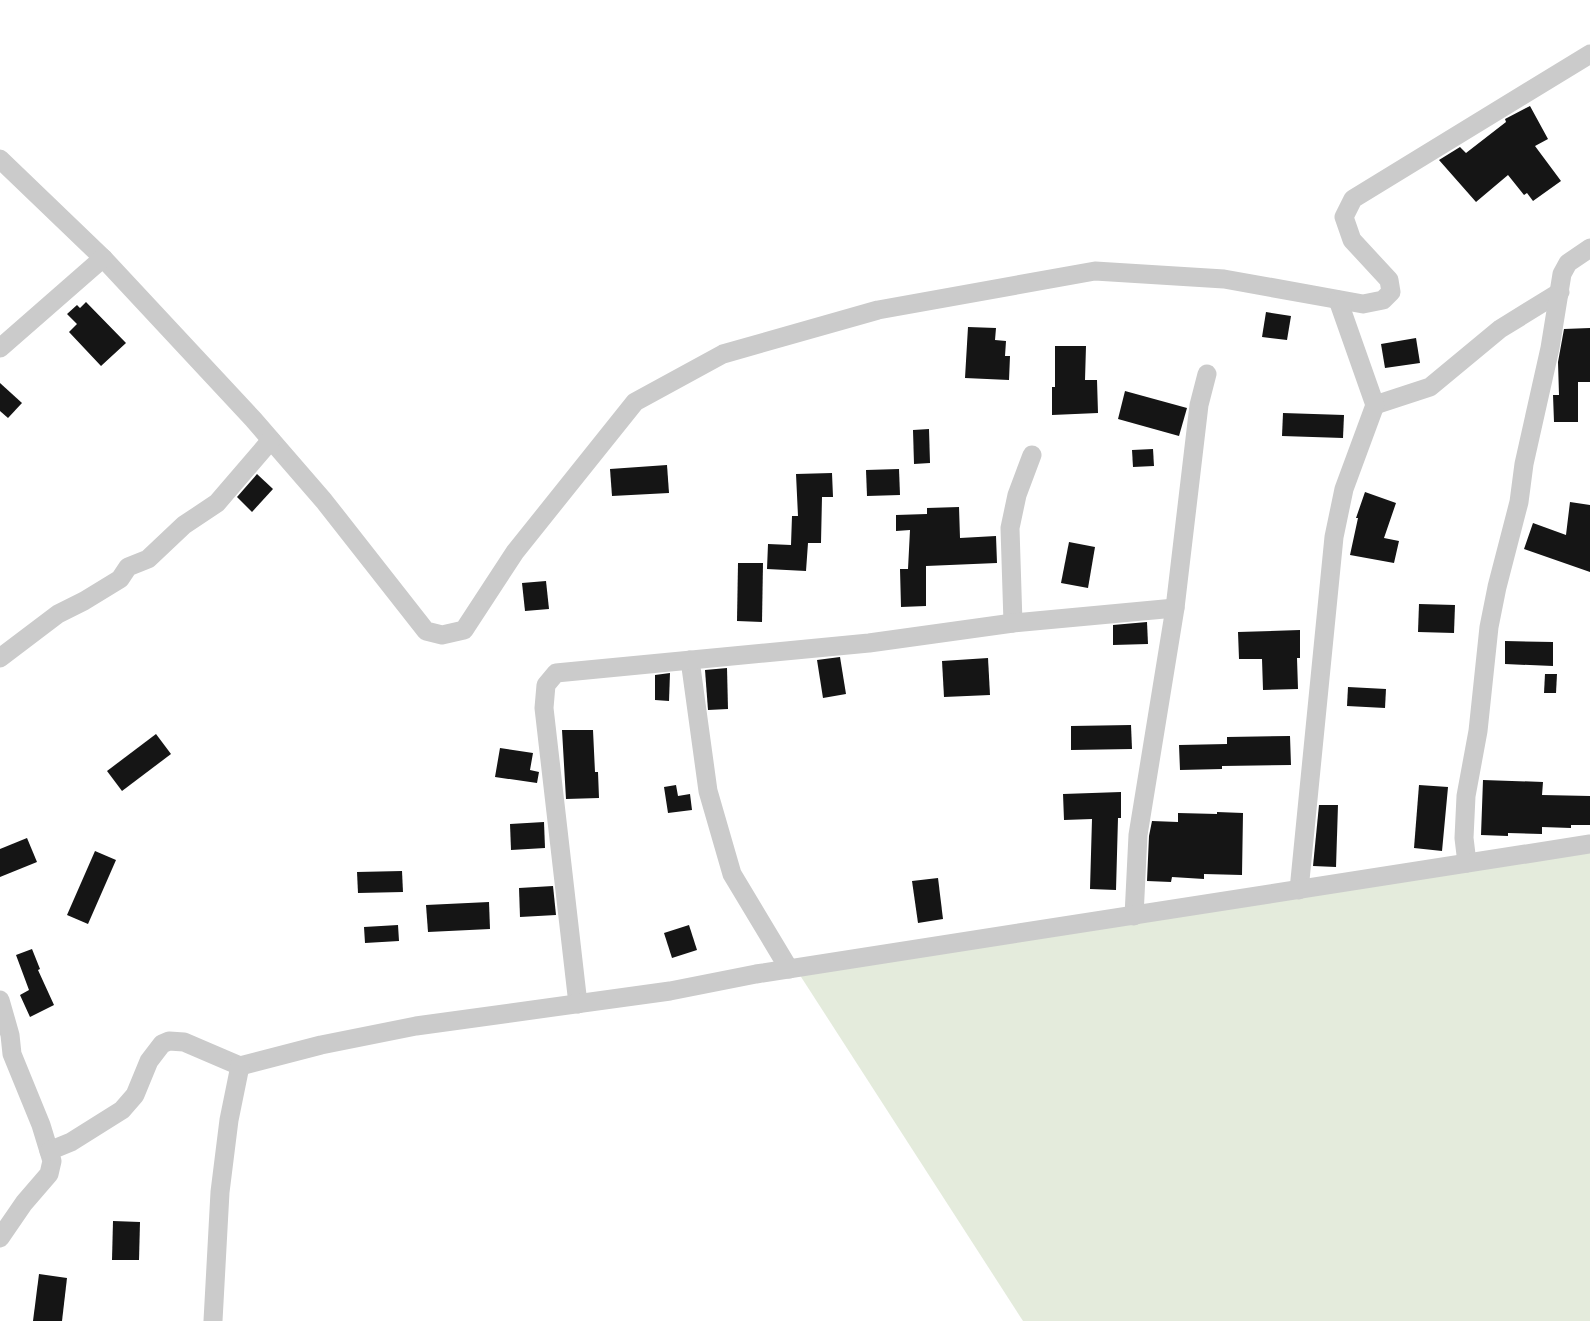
<svg xmlns="http://www.w3.org/2000/svg" width="1590" height="1321" font-family="'Open Sans',sans-serif">
	<style>
		.green { fill: #e4ebdc }
		.building { fill: #151515 }
		.lines { fill: none; stroke-linecap: round; stroke-linejoin: round }
		.minor { stroke: #cbcbcb; stroke-width: 19 }
	</style>
	<rect width="100%" height="100%" fill="#fff"/>
	<path class="green" d="M1590,851v470h-567l-229,-355z"/>
	<g class="building">
		<path d="M1530,106l18,33 -13,7 26,35 -28,20 -6,-8 -3,2 -16,-20 -32,27 -37,-42 21,-13 6,6 40,-31 -1,-3z"/>
		<path d="M86,302l40,41 -25,23 -32,-34 8,-8 -10,-10 10,-9 3,3z"/>
		<path d="M1266,312l25,4 -4,24 -25,-3z"/>
		<path d="M968,327l28,1 -1,12 11,1 -1,15h5l-1,24 -44,-2z"/>
		<path d="M1590,328v54h-12v40h-24l-1,-27h6l-1,-33 6,-33z"/>
		<path d="M1416,338l4,25 -35,5 -4,-24z"/>
		<path d="M1055,346h31l-1,34h12l1,33 -46,2v-28h3z"/>
		<path d="M0,383l22,20 -14,15 -8,-7z"/>
		<path d="M1125,391l62,17 -8,28 -61,-17z"/>
		<path d="M1283,413l61,2 -1,23 -61,-2z"/>
		<path d="M929,429l1,34 -16,1 -1,-34z"/>
		<path d="M1153,449l1,17 -21,1 -1,-17z"/>
		<path d="M667,465l2,28 -57,3 -2,-27z"/>
		<path d="M899,469l1,26 -33,1 -1,-26z"/>
		<path d="M832,473l1,24h-11l-1,46h-13l-2,28 -39,-2 1,-25 23,1 1,-29h6l-2,-42z"/>
		<path d="M257,474l16,15 -21,23 -15,-15z"/>
		<path d="M1365,492l31,11 -12,35 15,3 -5,22 -44,-8 8,-37h-2z"/>
		<path d="M1570,502l20,3v67l-66,-23 9,-26 33,12z"/>
		<path d="M959,507l1,31 36,-2 1,27 -71,3v40l-25,1 -1,-38h8l2,-39 -14,1v-16l31,-1v-6z"/>
		<path d="M1069,542l26,5 -7,41 -27,-5z"/>
		<path d="M738,563h25l-1,59 -25,-1z"/>
		<path d="M546,581l3,28 -24,2 -3,-28z"/>
		<path d="M1419,604l36,1 -1,28 -36,-1z"/>
		<path d="M1147,622l1,22 -35,1v-20z"/>
		<path d="M1300,630v28h-3l1,31 -35,1 -1,-31h-23l-1,-27z"/>
		<path d="M1505,641l48,1v24l-48,-2z"/>
		<path d="M840,657l6,37 -23,4 -6,-38z"/>
		<path d="M988,658l2,37 -46,2 -2,-36z"/>
		<path d="M727,668l1,41 -20,1 -3,-40z"/>
		<path d="M670,673l-1,28 -14,-1v-25z"/>
		<path d="M1545,674h12l-1,19h-12z"/>
		<path d="M1348,687l38,2 -1,19 -38,-2z"/>
		<path d="M1131,725l1,24 -61,1v-24z"/>
		<path d="M562,730h31l2,42h3l1,26 -33,1z"/>
		<path d="M156,734l15,20 -49,37 -15,-20z"/>
		<path d="M1290,736l1,29 -69,1v3l-42,1 -1,-25 48,-1v-7z"/>
		<path d="M500,748l33,5 -3,17 9,2 -2,11 -42,-6z"/>
		<path d="M1483,780l60,2 -1,13 48,1v29h-19v3l-29,-1v7l-34,-1v3l-27,-1z"/>
		<path d="M676,785l2,11 12,-2 2,16 -24,3 -4,-26z"/>
		<path d="M1419,785l29,2 -6,64 -28,-3z"/>
		<path d="M1121,792v26h-3l-2,72 -26,-1 2,-70 -28,1 -1,-26z"/>
		<path d="M1319,805h19l-2,62 -23,-1z"/>
		<path d="M1217,812l26,1 -1,62 -38,-1v5l-32,-2 -1,5 -24,-1 2,-45 3,-15 26,1v-9l39,1z"/>
		<path d="M544,822l1,26 -34,2 -1,-26z"/>
		<path d="M27,838l10,24 -37,15v-28z"/>
		<path d="M95,851l21,9 -28,64 -21,-9z"/>
		<path d="M402,871l1,21 -45,1 -1,-21z"/>
		<path d="M938,878l5,41 -25,4 -6,-42z"/>
		<path d="M553,886l3,29 -36,2 -1,-29z"/>
		<path d="M489,902l1,27 -62,3 -2,-27z"/>
		<path d="M398,925l1,16 -34,2 -1,-16z"/>
		<path d="M689,925l8,25 -25,8 -8,-25z"/>
		<path d="M32,949l8,20 -2,1 16,35 -24,12 -10,-22 9,-5 -13,-35z"/>
		<path d="M113,1221l27,1 -1,38h-27z"/>
		<path d="M39,1274l28,4 -5,43h-29z"/>
	</g>
	<g class="lines">
		<g class="minor">
			<path d="M0,159l103,99 150,161 71,82 102,130 16,4 22,-5 51,-78 120,-150 88,-48 155,-44 217,-39 129,8 139,25 20,-4 8,-8 -2,-12 -37,-40 -8,-23 9,-18 237,-145"/>
			<path d="M0,348l103,-90"/>
			<path d="M1375,405l55,-18 70,-58 60,-37"/>
			<path d="M1013,623l-3,-95 7,-33 15,-40"/>
			<path d="M0,658l58,-44 26,-13 36,-22 8,-12 20,-8 36,-34 33,-22 54,-63"/>
			<path d="M690,660l18,131 24,83 57,95"/>
			<path d="M1467,863l-3,-25 2,-42 12,-65 11,-104 8,-40 22,-85 5,-38 26,-116 12,-74 6,-11 22,-15"/>
			<path d="M1299,890l35,-353 10,-48 31,-84 -37,-105"/>
			<path d="M1134,916l4,-81 37,-227 24,-203 8,-31"/>
			<path d="M0,1000l10,35 2,19 29,71 11,36 -3,13 -25,29 -24,35"/>
			<path d="M578,1004l-34,-296 2,-23 10,-12 313,-30 144,-20 162,-15"/>
			<path d="M49,1151l22,-9 51,-32 13,-15 14,-34 13,-17 7,-3 15,1 56,24 81,-21 95,-19 254,-35 86,-17 834,-130"/>
			<path d="M213,1321l7,-129 9,-72 11,-54"/>
		</g>
	</g>
</svg>
